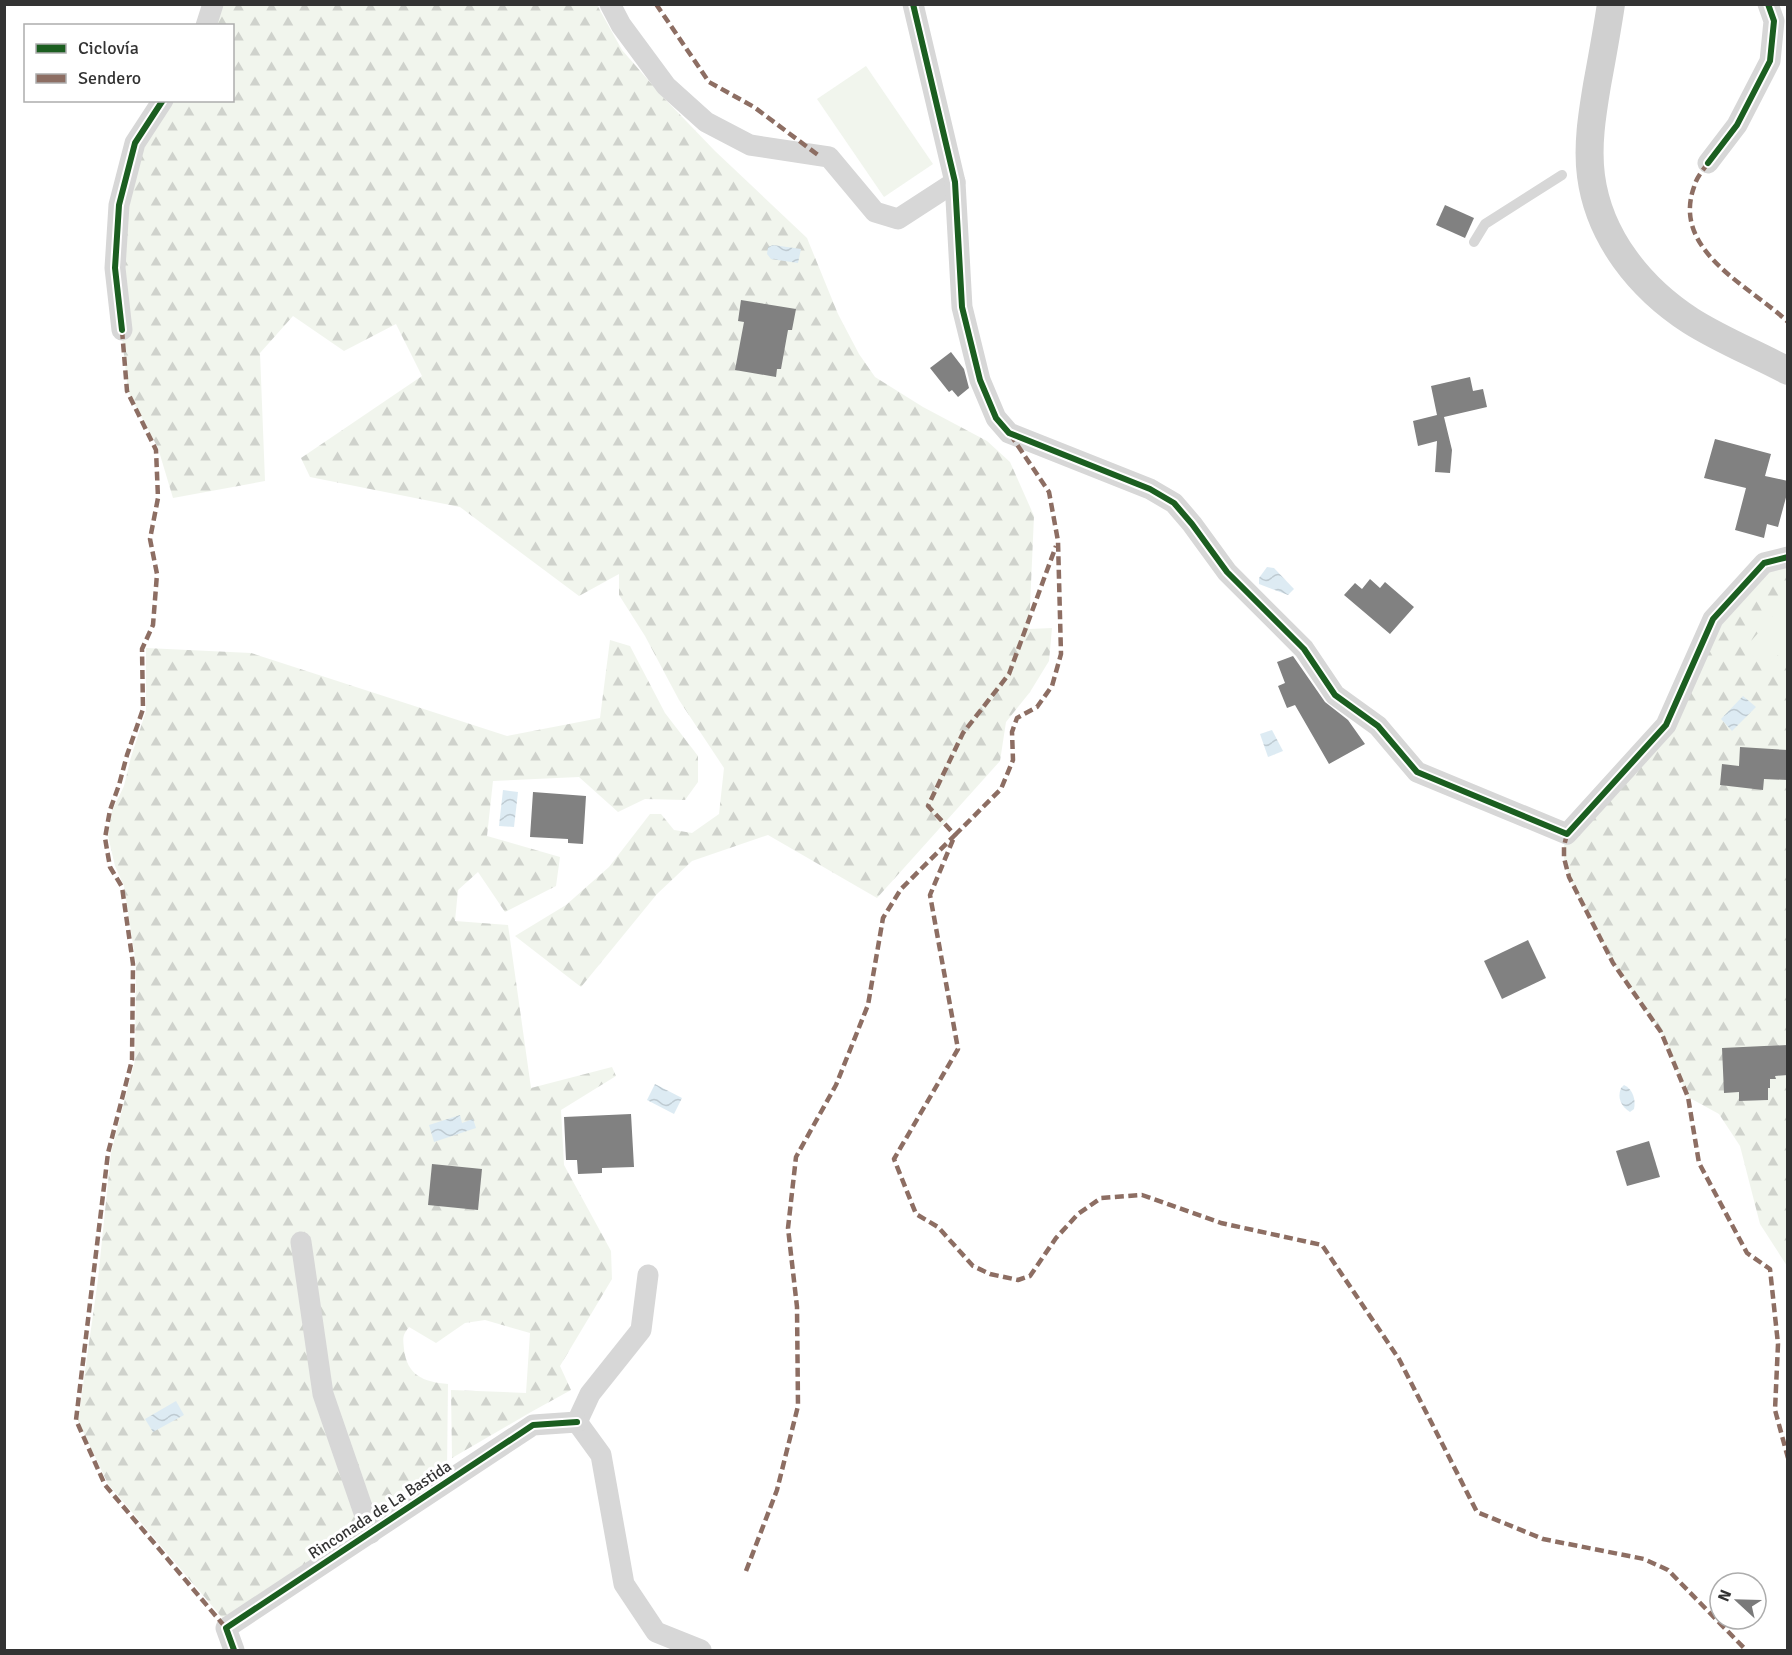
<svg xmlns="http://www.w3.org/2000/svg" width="1792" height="1655" font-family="Signika,sans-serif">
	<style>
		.forest { fill: url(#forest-firs) }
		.garden { fill: #f1f5ed }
		.water { fill: url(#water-waves) }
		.building { fill: #818181 }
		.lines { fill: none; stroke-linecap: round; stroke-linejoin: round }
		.lane { stroke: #d7d7d7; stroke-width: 10 }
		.street { stroke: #d7d7d7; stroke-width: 21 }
		.secondary { stroke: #d0d0d0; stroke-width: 28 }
		.quiet { stroke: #8d6e63; stroke-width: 4.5; stroke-dasharray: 9 4.5; stroke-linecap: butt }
		.cycleway-casing { stroke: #fff; stroke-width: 10 }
		.cycleway { stroke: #1b5e20; stroke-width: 6 }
		.labels { text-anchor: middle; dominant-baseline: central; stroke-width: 6; stroke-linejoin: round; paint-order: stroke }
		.street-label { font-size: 16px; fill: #333; stroke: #fff }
	</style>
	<defs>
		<pattern id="forest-firs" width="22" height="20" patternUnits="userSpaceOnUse" patternTransform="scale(1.5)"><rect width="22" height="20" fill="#f1f5ed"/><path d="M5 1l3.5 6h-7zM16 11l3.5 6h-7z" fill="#cfd2cc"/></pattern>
		<pattern id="water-waves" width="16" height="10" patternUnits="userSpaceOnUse" patternTransform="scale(1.5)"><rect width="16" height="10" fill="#ddebf3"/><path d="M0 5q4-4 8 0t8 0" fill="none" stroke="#becad1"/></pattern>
	</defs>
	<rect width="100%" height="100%" fill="#fff"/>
	<g class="forest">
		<path d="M215,5h382l25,45 40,46 53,55 92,87 31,76 21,40 16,23 48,30 64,34 23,21 24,54 -5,113 23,-1 -3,33 -19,31 -24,30 -6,39 -123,137 -109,-63 -76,26 -35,33 -76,93 -66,-51 51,-31 43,-38 41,-53h11l13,16 18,3 27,-19 5,-46 -45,-68 -34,-64 -26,-41v-21l-40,22 -119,-89 -150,-30 -9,-19 121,-82 -26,-52 -52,27 -51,-35 -33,37 5,128 -92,17 -15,-50 -30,-56 -8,-73 -3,-51 20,-125 28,-42 67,-1v-74l-25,-1z"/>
		<path d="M1787,557v709l-27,-42 -20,-78 -21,-32 -31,-17 -27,-65 -48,-69 -44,-86 -5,-19v-12l3,-12 99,-109 47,-106z"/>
		<path d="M610,640l20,6 35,67 33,43v26l-13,18 -40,-1 -27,13 -39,-35 -86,4 -6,55 73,21 -4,29 -51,26 -27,-40 -20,18 -3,31 53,4 23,163 81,-21 4,9 -55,34 3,55 47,86 1,28 -52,87 11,24 -40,22 -79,46 -1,-68 75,3 4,-60 -45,-13 -20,3 -29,20 -27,-16c-7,9 -6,11 -5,22 3,26 19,33 44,35l-1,87 -222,150 -117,-137 -30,-63 20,-142 13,-126 24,-93 1,-96 -12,-78 -9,-20 -7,-30 4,-25 12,-25 7,-29 15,-46v-63l105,5 256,83 93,-18z"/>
	</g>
	<g class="garden">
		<path d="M866,66l67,98 -49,33 -67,-98z"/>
		<path d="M1787,600v45l-21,23 -21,-20z"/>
	</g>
	<g class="water">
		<path d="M773,245l28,4 -3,14 -27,-4 -4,-5 1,-7z"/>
		<path d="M1267,567l7,1 20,21 -6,6 -29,-11v-6z"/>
		<path d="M1743,696l13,11 -24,24 -11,-12z"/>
		<path d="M1272,730l11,21 -15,6 -8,-23z"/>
		<path d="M503,790l15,2 -4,35 -15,-1z"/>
		<path d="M655,1084l27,14 -8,16 -27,-14z"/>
		<path d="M1624,1085c9,4 12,15 10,24l-4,3c-9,-6 -13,-14 -9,-24z"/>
		<path d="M460,1115l2,8 11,-4 3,9 -42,14 -5,-17z"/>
		<path d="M176,1401l8,14 -31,17 -8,-13z"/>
	</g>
	<g class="building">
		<path d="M1445,205l29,13 -9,20 -29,-13z"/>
		<path d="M741,300l55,9 -4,21h-4l-7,39h-4l-1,8 -41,-7 9,-48 -6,-1z"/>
		<path d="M951,352l13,17 5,19 -11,9 -6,-7 -3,2 -19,-24z"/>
		<path d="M1470,377l3,14 10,-2 4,18 -43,10 8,33 -2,23 -15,-1 2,-31 -19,5 -5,-25 24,-6 -6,-29z"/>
		<path d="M1715,439l56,15 -6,22 23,5v9l-10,37 -11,-3 -3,14 -29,-8 11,-42 -42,-10z"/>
		<path d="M1370,579l10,9 5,-6 29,25 -24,27 -46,-39 11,-12 7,6z"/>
		<path d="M1293,656l32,46 23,18 17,24 -36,20 -34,-59 -8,3 -9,-22 7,-3 -8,-21z"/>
		<path d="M1740,747l48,3v30l-24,-1 -1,11 -43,-5 2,-21 17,2z"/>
		<path d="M533,792l53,4 -3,48 -15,-1v-4l-38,-2z"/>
		<path d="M1528,940l18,38 -44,21 -18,-38z"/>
		<path d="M1788,1045v30l-13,1 1,3h-6v9h-2v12l-29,1v-9l-15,1 -2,-45z"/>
		<path d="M631,1114l3,53 -32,1v5l-24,1 -1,-14h-11l-2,-43z"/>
		<path d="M1649,1141l11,36 -33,9 -11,-35z"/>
		<path d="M432,1164l50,5 -4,41 -50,-5z"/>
	</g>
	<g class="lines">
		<path class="lane" d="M1474,242l11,-18 77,-49"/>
		<g class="street">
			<path d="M610,4l11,21 45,61 40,36 44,23 79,12 46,55 23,7 57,-37"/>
			<path d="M913,4l42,178 7,125 18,73 16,38 13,15 141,56 24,14 18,21 35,48 77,77 31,46 43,31 39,46 150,62 99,-109 47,-106 51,-56 24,-6"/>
			<path d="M206,26l7,-22"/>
			<path d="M1708,163l29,-38 33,-64 4,-40 -6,-17"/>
			<path d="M122,330l-7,-62 4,-63 16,-62 28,-43"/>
			<path d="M301,1242l22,152 48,139"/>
			<path d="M577,1422l24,33 23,129 32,48 45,18"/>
			<path d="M577,1422l13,-28 51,-64 7,-55"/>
			<path d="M234,1650l-8,-22 307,-203 44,-3"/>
		</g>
		<path class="secondary" d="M1611,4c-4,27 -9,54 -14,81 -5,30 -10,61 -6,91 8,61 49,112 100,145 30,19 65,33 97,50"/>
		<g class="quiet">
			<path d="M656,4l53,78 45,25 64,48"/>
			<path d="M1708,163c-5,7 -12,15 -14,24 -23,64 56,99 94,135"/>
			<path d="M122,330l5,61 29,59 2,48 -8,41 7,35 -4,51 -11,24 1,60 -16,46 -8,30 -9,25 -5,28 5,29 12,20 11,77 -1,96 -24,93 -32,267 29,65 121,143"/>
			<path d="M1010,434l39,58 9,49 3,113 -9,32 -15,21 -20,11 -5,14 1,28 -12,29 -46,46 -25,60 28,154 -64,110 22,55 22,13 35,39 17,8 28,6 12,-4 26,-38 22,-24 23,-16 41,-3 79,28 101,22 77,114 78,153 66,27 101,20 24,11 78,80"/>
			<path d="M1567,834l-3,12v12l5,19 44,86 48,69 27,65 11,66 48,90 23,16 8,75 -3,66 13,48"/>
			<path d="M746,1571l31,-81 21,-84 -1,-99 -9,-79 8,-71 40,-72 32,-80 15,-87 18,-29 54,-54 -27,-29 35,-73 46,-59 47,-128"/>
		</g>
		<defs>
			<g id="cycleway">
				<path d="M913,4l42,178 7,125 18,73 16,38 13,15 141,56 24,14 18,21 35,48 77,77 31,46 43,31 39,46 150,62 99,-109 47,-106 51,-56 24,-6"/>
				<path d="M1708,163l29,-38 33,-64 4,-40 -6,-17"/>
				<path d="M122,330l-7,-62 4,-63 16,-62 28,-43"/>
				<path d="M234,1650l-8,-22 307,-203 44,-3"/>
			</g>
		</defs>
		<use href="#cycleway" class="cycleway-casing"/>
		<use href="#cycleway" class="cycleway"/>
	</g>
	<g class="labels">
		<g class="street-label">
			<text transform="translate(380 1510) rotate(-33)">Rinconada de La Bastida</text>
		</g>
	</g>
	<rect width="1792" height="1655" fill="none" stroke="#333333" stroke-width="12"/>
	<rect x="24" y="24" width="210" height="78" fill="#ffffff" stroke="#adadad" stroke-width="1.5"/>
	<rect x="36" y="44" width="30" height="9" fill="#1b5e20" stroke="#adadad" stroke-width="1.5"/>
	<text x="78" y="54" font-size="18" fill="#333333">Ciclovía</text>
	<rect x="36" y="74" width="30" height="9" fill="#8d6e63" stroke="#adadad" stroke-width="1.5"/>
	<text x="78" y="84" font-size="18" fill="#333333">Sendero</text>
	<g transform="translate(1738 1601) rotate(292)"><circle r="28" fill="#ffffff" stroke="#adadad" stroke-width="1.5"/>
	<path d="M0-4.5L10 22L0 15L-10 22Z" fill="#7a7a7a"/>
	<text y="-9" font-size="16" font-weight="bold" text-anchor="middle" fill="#333333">N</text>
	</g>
</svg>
